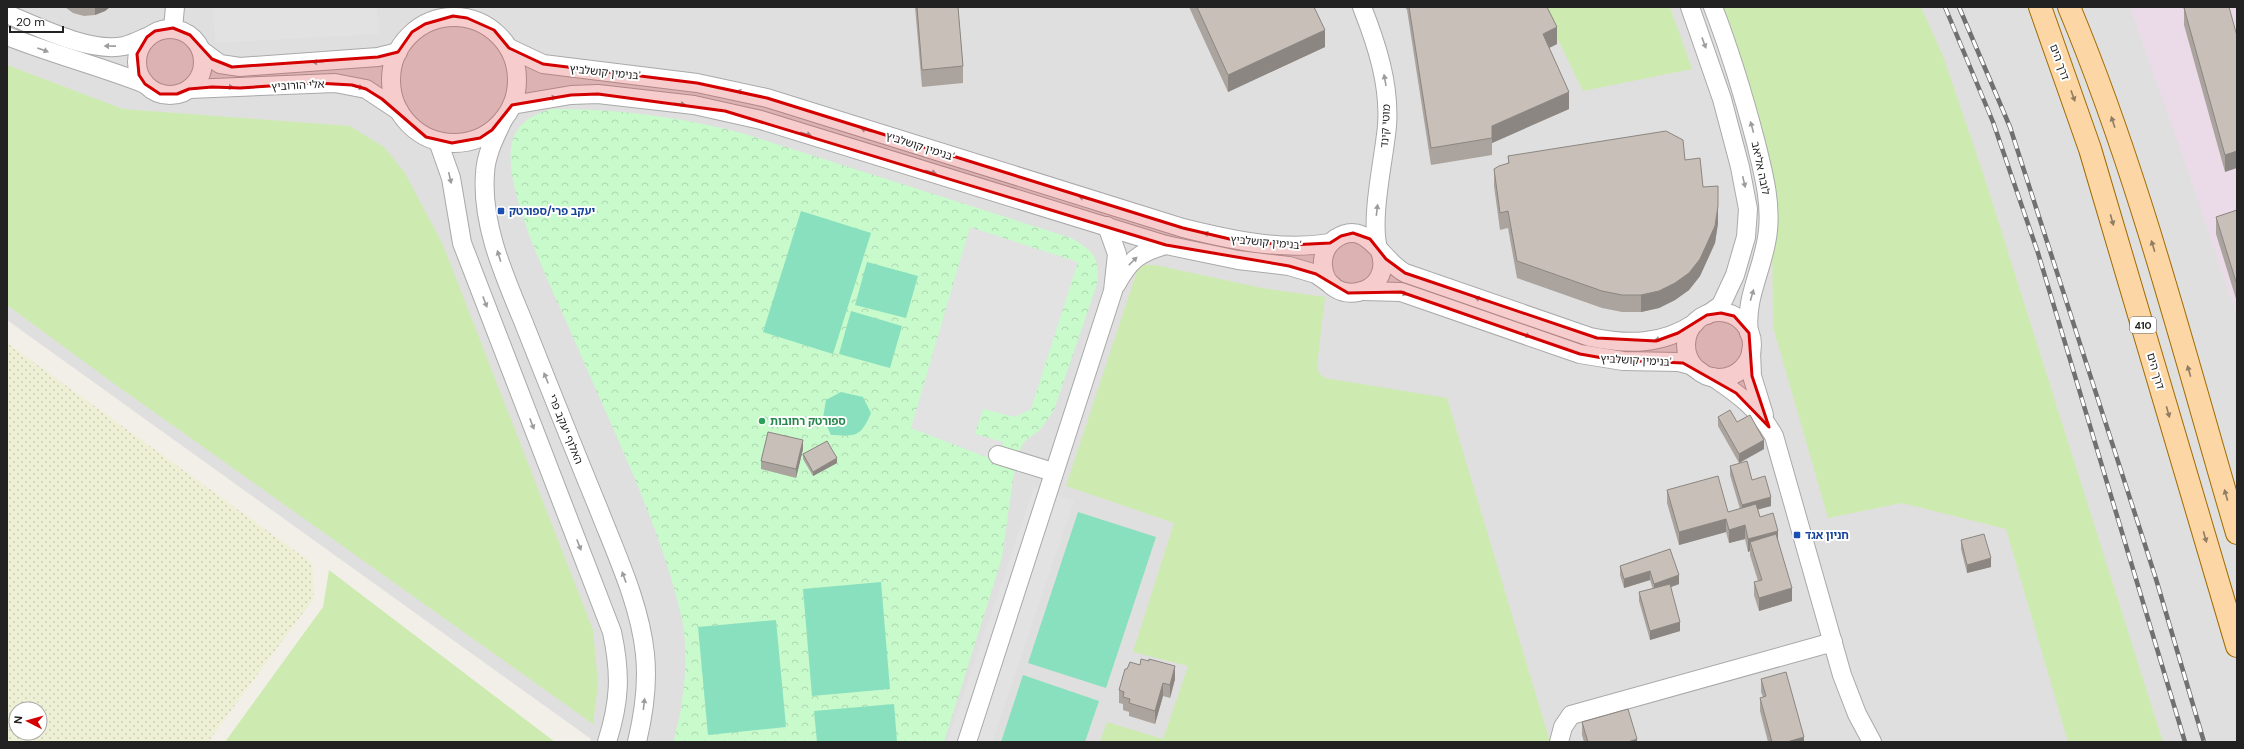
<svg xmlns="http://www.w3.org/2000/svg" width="2244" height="749" font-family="'DM Sans','Noto Sans Hebrew',sans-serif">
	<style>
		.residential { fill: #e0dfdf }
		.industrial { fill: #ebdbe8 }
		.farmland { fill: url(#farmland-dots); fill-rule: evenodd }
		.grass { fill: #cdebb0 }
		.park { fill: url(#park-crowns) }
		.pitch { fill: #88e0be }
		.parking { fill: #e2e2e2 }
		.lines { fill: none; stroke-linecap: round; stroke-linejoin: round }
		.minor-casing { stroke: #a9a9a9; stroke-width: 20 }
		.major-casing { stroke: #a06b00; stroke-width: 24 }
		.minor { stroke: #fff; stroke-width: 18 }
		.major { stroke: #fcd6a4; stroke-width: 22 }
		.rail-casing { stroke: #707070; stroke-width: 4.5 }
		.rail { stroke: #fff; stroke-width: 3; stroke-dasharray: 9; stroke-linecap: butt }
		.wall { fill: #aba49e }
		.shaded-wall { fill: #8b8681 }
		.building { fill: #c7bfb8; stroke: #8b8681 }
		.oneway { fill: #9c9c9c }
		.oneway2 { fill: #8f7c63 }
		.marked { fill: #d40000; fill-opacity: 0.2; stroke: #d40000; stroke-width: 3; stroke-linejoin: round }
		.transit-dot { fill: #1a4fb4; stroke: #fff; stroke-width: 1.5 }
		.leisure-dot { fill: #2e9e5b; stroke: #fff; stroke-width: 1.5 }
		.labels { text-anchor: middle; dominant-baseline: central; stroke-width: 4; stroke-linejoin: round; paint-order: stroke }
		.shield { fill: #fff; stroke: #646464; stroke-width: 1 }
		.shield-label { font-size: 10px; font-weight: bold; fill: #222 }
		.street-label { font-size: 11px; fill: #222; stroke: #fff }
		.transit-label { font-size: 11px; font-weight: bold; fill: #164399; stroke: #fff; text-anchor: start }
		.leisure-label { font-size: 11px; font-weight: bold; fill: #27864d; stroke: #fff; text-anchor: start }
	</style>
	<defs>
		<pattern id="farmland-dots" width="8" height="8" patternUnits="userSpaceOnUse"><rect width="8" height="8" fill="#eef0d5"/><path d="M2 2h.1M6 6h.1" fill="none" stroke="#ccceb7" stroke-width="1.8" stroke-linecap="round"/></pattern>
		<pattern id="park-crowns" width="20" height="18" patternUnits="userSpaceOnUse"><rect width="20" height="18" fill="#c8facc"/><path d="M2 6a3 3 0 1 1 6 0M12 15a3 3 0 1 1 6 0" fill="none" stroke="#acd6af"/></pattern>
	</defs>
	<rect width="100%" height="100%" fill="#f2efe9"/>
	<path class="residential" d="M7,7h2230v735h-1647l1,-3 -584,-419z"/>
	<path class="industrial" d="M2130,7h107v309l-42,-125z"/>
	<path class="farmland" d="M7,343l305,220 2,35 -106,144h-201zM16,709h24v24h-24z"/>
	<g class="grass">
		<path d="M1542,7h128l22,62 -109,22z"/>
		<path d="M1717,7h204l22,49 40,117 180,569h-95l-62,-213 -104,-26 -74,15 -55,-191 -1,-102z"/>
		<path d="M7,65l116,44 227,17 34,21 21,26 38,72 150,385 5,54 -5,40 -484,-344 -102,-75z"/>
		<path d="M1139,265h16l107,23 63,9 -8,69 2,7 6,5 122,20 103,344h-450l7,-20 56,17 25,-73 -55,-14 41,-129 -108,-37z"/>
		<path d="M329,570l226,172h-330l98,-135z"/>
	</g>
	<path class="park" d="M551,109c65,-1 131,8 194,25l326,104c22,13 27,17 27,43l-44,129 -14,20 -14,10 -5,7 -8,32 -11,79 -58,184h-270c2,-14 7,-27 8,-41 4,-24 5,-59 0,-82 -22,-96 -70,-190 -108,-280 -19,-44 -73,-151 -62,-196 5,-20 20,-28 39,-34z"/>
	<g class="pitch">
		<path d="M801,211l70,22 -38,121 -70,-22z"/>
		<path d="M867,262l51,14 -12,42 -51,-13z"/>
		<path d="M851,311l51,15 -12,42 -51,-14z"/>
		<path d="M841,392l22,5 8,16c-11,25 -15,23 -40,22l-8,-17 3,-18z"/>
		<path d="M1078,512l78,25 -50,151 -78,-25z"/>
		<path d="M881,582l9,107 -78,7 -9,-107z"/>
		<path d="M776,620l10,107 -78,8 -10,-108z"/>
		<path d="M1023,675l76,26 -14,41h-84z"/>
		<path d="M894,704l3,38h-80l-3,-31z"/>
	</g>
	<g class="parking">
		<path d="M213,7h164l2,27 -164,9z"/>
		<path d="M970,227l108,35 -47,147 -16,8 -32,-8 -8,25 28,8 -4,20 -88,-34z"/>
		<path d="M1034,487l40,14 -82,241h-45z"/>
	</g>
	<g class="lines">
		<defs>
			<g id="minor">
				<path d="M1362,7c15,38 28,78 25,119 -3,33 -17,92 -9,122"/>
				<path d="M1690,7l32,92 18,68 8,42 -2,28 -11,38 -14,30 -14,10"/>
				<path d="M1713,7c17,44 31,90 43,136 7,29 15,57 12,87 -3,36 -24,67 -19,103"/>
				<path d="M7,14c31,13 83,39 117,32 8,-2 16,-6 23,-9"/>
				<circle cx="454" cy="80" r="63"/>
				<path d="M173,28l2,-21"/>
				<circle cx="170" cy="62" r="33"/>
				<path d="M7,36c45,18 92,30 138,48"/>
				<path d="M509,48l34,16 154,19 70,15 416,130c48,12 98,23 147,15"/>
				<path d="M201,50l19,14 20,3 138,-10 20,-5"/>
				<path d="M189,89l146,-6 31,6 33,22"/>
				<path d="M512,105l59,-10 27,-1 96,11 67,15 405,125 72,15 51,6 27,8 17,12"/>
				<path d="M503,120c-8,17 -17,34 -18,53 -4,51 19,102 38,148 25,63 50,126 76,189 18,46 41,95 46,144 3,29 -1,59 -8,88"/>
				<path d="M438,141l13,37 11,65 150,389c9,42 8,69 -5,110"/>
				<path d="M1380,251c16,46 -54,58 -57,15 -1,-11 4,-21 12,-27 32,-22 46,22 70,34l185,64c38,8 72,8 105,-14"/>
				<path d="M1116,285c13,-24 23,-33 50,-40"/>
				<path d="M1363,291l38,1 179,62 43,7 56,1 11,3 11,7"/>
				<circle cx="1719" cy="345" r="33"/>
				<path d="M1751,351l1,25 12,39"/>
				<path d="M1713,377c25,17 46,32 61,59l68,239 15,39 15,28"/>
				<path d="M998,455l55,17"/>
				<path d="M967,742l146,-451 4,-37 -10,-28"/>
				<path d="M1559,742l4,-15 8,-12 262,-73"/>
			</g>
			<g id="major">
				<path d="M2040,7l50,142 147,497"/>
				<path d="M2069,7c71,170 116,350 168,526"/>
			</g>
		</defs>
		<use href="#minor" class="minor-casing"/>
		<use href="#major" class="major-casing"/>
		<use href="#minor" class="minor"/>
		<use href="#major" class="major"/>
		<defs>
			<g id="rail">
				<path d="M1945,7l48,115 45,131 147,489"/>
				<path d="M1959,7l51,120 146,452 48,163"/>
			</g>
		</defs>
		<use href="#rail" class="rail-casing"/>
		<use href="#rail" class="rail"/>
	</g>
	<g class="wall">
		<path d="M65,7h45l-5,4 -10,4 -11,1 -11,-3z"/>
		<path d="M915,7h43l5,59v17l-41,4z"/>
		<path d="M1189,7h125l11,40 -97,45z"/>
		<path d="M1405,7h142l10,37 -8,4 20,61 -77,34v12l-61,10 -24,-155z"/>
		<path d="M2229,7l-4,165 -41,-147v-17z"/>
		<path d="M1508,156l177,4 18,27 15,36 -3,20 -15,33 -11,14 -14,10 -16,8 -18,4h-19l-20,-4 -85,-30 -9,-50 -8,2 -6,-44v-17l14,-6z"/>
		<path d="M2237,210v92l-21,-68v-17z"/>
		<path d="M1718,417l19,5 27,27 -25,14 -21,-37z"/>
		<path d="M803,449l-7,29 -35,-9v-8z"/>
		<path d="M803,454l34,9 -24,13 -10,-17z"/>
		<path d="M1730,466l22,14 19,26 -13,3 2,8 18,26 14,58 -33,10 -5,-16v-13l4,-1 -8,-26v-4l-2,1 -3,-13 -16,4 -3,-11 -47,13 -12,-42v-13l61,22 12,-3 -10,-34z"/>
		<path d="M1961,540l30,27 -24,6 -6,-24z"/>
		<path d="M1670,549l9,35 -8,3 9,44 -30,9 -11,-39v-9l14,-3 -3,-9 -26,8 -4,-13v-9z"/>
		<path d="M1175,679l-5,19 -7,-2 -8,28 -26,-8v-4l-6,-2v-6l-4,-1v-13z"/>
		<path d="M1761,679l43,63h-36l-8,-31v-13l3,-1 -2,-5z"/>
		<path d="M1582,722l55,20h-53l-2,-7z"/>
	</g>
	<g class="shaded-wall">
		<path d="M95,7h15l-5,4 -10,4z"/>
		<path d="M1557,27v17l-14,7v-17z"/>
		<path d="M1325,30v17l-97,45v-17z"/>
		<path d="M1569,92v17l-77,34v-17z"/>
		<path d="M2237,151v17l-12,4v-17z"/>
		<path d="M1718,206v17l-3,20 -15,33 -11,14 -14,10 -16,8 -18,4v-17z"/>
		<path d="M803,440v9l-7,29v-9z"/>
		<path d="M1764,440v9l-25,14v-9z"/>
		<path d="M837,458v5l-24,13v-4z"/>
		<path d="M1771,497v9l-29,8v-9z"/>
		<path d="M1726,519v13l-47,13v-13z"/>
		<path d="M1745,525v14l-16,4v-13z"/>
		<path d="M1778,531v13l-28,-2v9l-2,1v-13z"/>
		<path d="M1991,558v9l-24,6v-8z"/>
		<path d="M1650,571v9l-26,8v-9z"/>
		<path d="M1679,575v9l-25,9v-9z"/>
		<path d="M1792,588v13l-33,10v-13z"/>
		<path d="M1680,622v9l-30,9v-9z"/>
		<path d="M1175,666v13l-5,19v-13z"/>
		<path d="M1163,683v13l-8,28v-13z"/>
		<path d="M1804,737v5h-17z"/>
		<path d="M1637,739v3h-9z"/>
	</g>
	<g class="building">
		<path d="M917,7h41l5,59 -41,4z"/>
		<path d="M1197,7h117l11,23 -97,45z"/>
		<path d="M1409,7h138l10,20 -14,7 26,58 -77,34v12l-61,10z"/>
		<path d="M2187,7h42l8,29v115l-12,4 -41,-147z"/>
		<path d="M1666,131l17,9 2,20 15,-2 3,29 15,-1v20l-3,20 -15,33 -11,14 -14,10 -16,8 -18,4h-19l-20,-4 -85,-30 -9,-50 -8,2 -6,-44 5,-3 10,-3 -1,-7z"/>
		<path d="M2237,210v75l-21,-68z"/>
		<path d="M1730,410l7,12 13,-7 14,25 -25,14 -21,-37z"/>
		<path d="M768,432l35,8 -7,29 -35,-8z"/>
		<path d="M827,441l10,17 -24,14 -10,-18z"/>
		<path d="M1747,461l5,19 13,-4 6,21 -29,8 -12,-39z"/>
		<path d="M1718,476l10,36 28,-8 4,13 13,-4 5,18 -30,8 -3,-14 -16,5 -3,-11 -47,13 -12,-42z"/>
		<path d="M1776,534l16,54 -33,10 -5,-16 8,-2 -12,-38z"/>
		<path d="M1984,534l7,24 -24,7 -6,-25z"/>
		<path d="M1670,549l9,26 -25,9 -4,-13 -26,8 -4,-13z"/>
		<path d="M1670,584l10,38 -30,9 -11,-39z"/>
		<path d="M1141,659l8,2v-2l26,7 -5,19 -7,-2 -8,28 -26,-8 1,-4 -7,-2 1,-5 -5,-2 6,-21h2l3,-7 10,3z"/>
		<path d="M1786,672l18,65 -17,5h-15l-12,-44 6,-2 -5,-17z"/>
		<path d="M1628,709l9,30 -9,3h-40l-6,-20z"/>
	</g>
	<defs><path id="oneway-solid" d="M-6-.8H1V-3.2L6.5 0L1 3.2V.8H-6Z"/></defs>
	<g class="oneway">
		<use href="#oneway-solid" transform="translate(1704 43) rotate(70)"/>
		<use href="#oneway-solid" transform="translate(110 46) rotate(-179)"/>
		<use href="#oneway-solid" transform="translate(43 50) rotate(20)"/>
		<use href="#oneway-solid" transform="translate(318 62) rotate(176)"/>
		<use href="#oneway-solid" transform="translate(1385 80) rotate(-100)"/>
		<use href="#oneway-solid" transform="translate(228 87) rotate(3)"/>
		<use href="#oneway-solid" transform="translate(358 87) rotate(13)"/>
		<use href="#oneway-solid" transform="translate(742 92) rotate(-166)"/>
		<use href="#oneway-solid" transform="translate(551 98) rotate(-9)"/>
		<use href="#oneway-solid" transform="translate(680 104) rotate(7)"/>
		<use href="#oneway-solid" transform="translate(1752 127) rotate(-105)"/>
		<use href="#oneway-solid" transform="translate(866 130) rotate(-162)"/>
		<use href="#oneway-solid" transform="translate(806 134) rotate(17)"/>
		<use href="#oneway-solid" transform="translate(931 172) rotate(17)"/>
		<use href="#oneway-solid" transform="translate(450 178) rotate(77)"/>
		<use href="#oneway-solid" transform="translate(1744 182) rotate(77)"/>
		<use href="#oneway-solid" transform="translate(1084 198) rotate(-162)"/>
		<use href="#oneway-solid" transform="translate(1377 210) rotate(-83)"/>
		<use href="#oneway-solid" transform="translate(1209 234) rotate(-167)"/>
		<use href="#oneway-solid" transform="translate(499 256) rotate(-107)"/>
		<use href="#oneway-solid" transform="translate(1133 261) rotate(-45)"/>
		<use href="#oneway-solid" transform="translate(1402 293) rotate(15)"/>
		<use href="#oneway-solid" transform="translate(1752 295) rotate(-74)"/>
		<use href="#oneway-solid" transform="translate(1480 299) rotate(-161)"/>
		<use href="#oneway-solid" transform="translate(485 302) rotate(69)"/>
		<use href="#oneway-solid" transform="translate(1525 335) rotate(19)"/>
		<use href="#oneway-solid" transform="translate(1660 339) rotate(168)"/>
		<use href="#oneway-solid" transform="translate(546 378) rotate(-112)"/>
		<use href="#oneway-solid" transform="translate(532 424) rotate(69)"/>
		<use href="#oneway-solid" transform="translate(579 545) rotate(69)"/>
		<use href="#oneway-solid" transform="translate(624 577) rotate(-110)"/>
		<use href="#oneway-solid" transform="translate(644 704) rotate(-83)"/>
	</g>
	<g class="oneway2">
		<use href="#oneway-solid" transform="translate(2073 96) rotate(70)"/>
		<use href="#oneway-solid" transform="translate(2113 122) rotate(-108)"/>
		<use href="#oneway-solid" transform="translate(2112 220) rotate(74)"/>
		<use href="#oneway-solid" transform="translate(2153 246) rotate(-107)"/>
		<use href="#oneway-solid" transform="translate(2189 371) rotate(-106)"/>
		<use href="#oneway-solid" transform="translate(2168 412) rotate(74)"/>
		<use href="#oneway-solid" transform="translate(2226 495) rotate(-106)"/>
		<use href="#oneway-solid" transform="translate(2205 537) rotate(74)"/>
	</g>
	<path class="marked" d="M453,16l14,2 27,12 15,18 34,16 154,19 70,15 416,130 51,12 56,5 40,-2 11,-7 12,-3 17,6 16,20 19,14 192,65 59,3 22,-8 29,-18 14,-2 13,3 15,17 3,43 17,51 -33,-34 -53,-30 -69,-3 -34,-6 -179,-62 -53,1 -32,-19 -27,-8 -123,-21 -441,-134 -127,-17 -27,1 -59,10 -20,25 -12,8 -28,5 -26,-6 -44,-38 -16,-10 -14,-4 -36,-2 -76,5 -28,-1 -23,2 -12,5h-17l-15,-10 -6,-9 -2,-21 10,-17 8,-6 18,-3 17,7 22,24 20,8 146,-10 20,-5 14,-20 13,-8z"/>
	<g class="transit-dot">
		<rect x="497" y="207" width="8" height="8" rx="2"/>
		<rect x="1793" y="531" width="8" height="8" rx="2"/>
	</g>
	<circle class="leisure-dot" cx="762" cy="421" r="4"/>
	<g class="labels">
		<rect class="shield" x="2130" y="317" width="26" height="16" rx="3"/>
		<g class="shield-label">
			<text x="2143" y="325">410</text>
		</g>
		<g class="street-label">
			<text transform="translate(2060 62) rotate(70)">דרך הים</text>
			<text transform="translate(605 72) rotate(6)">בנימין קושלביץ'</text>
			<text transform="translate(298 85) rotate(-3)">אלי הורוביץ</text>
			<text transform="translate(1385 126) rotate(-87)">מוטי קינד</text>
			<text transform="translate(920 146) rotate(18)">בנימין קושלביץ'</text>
			<text transform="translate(1761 168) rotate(78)">לובה אליאב</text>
			<text transform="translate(1266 242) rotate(5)">בנימין קושלביץ'</text>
			<text transform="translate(1636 360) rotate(3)">בנימין קושלביץ'</text>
			<text transform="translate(2156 371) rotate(74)">דרך הים</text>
			<text transform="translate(566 429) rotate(68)">האלוף יעקב פרי</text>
		</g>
		<g class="transit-label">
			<text x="509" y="211">יעקב פרי/ספורטק</text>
			<text x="1805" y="535">חניון אגד</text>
		</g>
		<g class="leisure-label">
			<text x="770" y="421">ספורטק רחובות</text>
		</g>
	</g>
	<rect width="2244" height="749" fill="none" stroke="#222222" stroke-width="16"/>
	<g transform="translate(28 721) rotate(276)"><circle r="19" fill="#ffffff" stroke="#a7a7a7"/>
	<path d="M0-3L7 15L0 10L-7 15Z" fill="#d40000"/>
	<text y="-6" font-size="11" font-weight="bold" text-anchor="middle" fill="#222222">N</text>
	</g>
	<path d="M10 26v6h53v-6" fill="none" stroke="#222222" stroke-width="2"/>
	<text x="16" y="26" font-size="12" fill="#222222" stroke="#ffffff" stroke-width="3" paint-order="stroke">20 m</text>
</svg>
